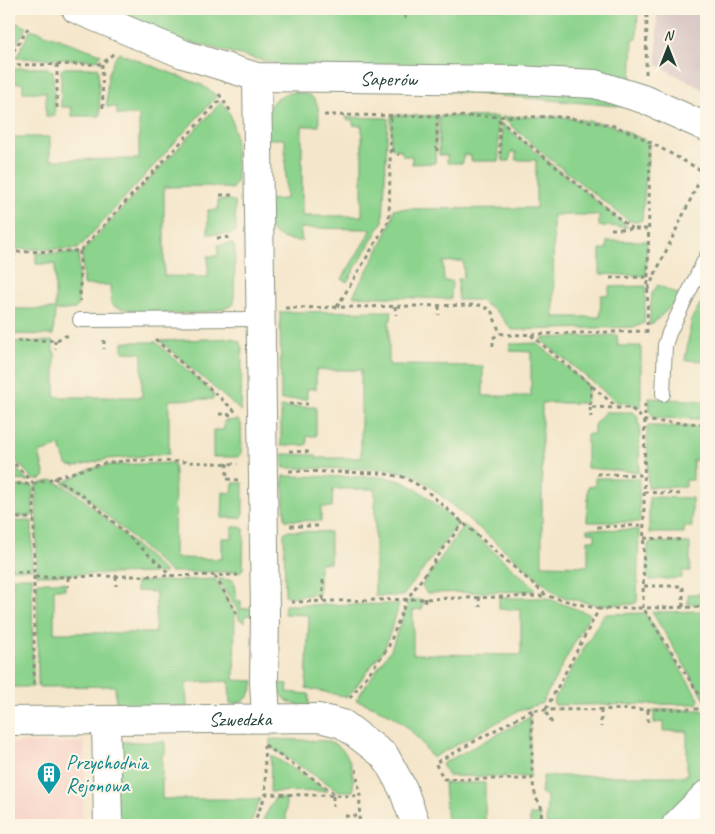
<svg xmlns="http://www.w3.org/2000/svg" width="715" height="834" font-family="Caveat,sans-serif">
	<style>
		.built { fill: #f7d1c6 }
		.industrial { fill: #d2bfbf }
		.green { fill: #8cd38d; stroke: #568860 }
		.lines { fill: none; stroke-linecap: round; stroke-linejoin: round }
		.service-casing { stroke: #8a927f; stroke-width: 16 }
		.minor-casing { stroke: #8a927f; stroke-width: 30 }
		.path { stroke: #8a927f; stroke-width: 3; stroke-dasharray: 4 4; stroke-linecap: butt }
		.service { stroke: #fff; stroke-width: 14 }
		.minor { stroke: #fff; stroke-width: 28 }
		.labels { text-anchor: middle; dominant-baseline: central; stroke-width: 4.5; stroke-linejoin: round; paint-order: stroke }
		.street-label { font-size: 20px; fill: #1f3d34; stroke: #fcf5e5 }
		.culture-label { font-size: 20px; fill: #0d838f; stroke: #fcf5e5; text-anchor: start }
	</style>
	<rect width="100%" height="100%" fill="#fcf5e5"/>
	<filter id="ink" filterUnits="userSpaceOnUse"><feTurbulence type="fractalNoise" baseFrequency=".02" numOctaves="2"/><feDisplacementMap in="SourceGraphic" scale="10" xChannelSelector="R" yChannelSelector="G"/><feConvolveMatrix kernelMatrix="1 2 1 2 8 2 1 2 1" color-interpolation-filters="sRGB"/></filter>
	<filter id="wash" filterUnits="userSpaceOnUse"><feTurbulence type="fractalNoise" baseFrequency=".0096" numOctaves="4" result="noise"/><feDisplacementMap in="SourceGraphic" scale="20" xChannelSelector="R" yChannelSelector="G"/><feGaussianBlur stdDeviation="1.12" result="paint"/><feColorMatrix in="noise" values="0 0 0 0 0 0 0 0 0 0 0 0 0 0 0 0 0 1.4 0 .05"/><feComposite in="paint" operator="in"/></filter>
	<g filter="url(#wash)">
		<rect width="100%" height="100%" fill="#f4e6ca"/>
		<path class="built" d="M85,742l-3,83h-73v-82z"/>
		<path class="industrial" d="M657,9h49v82l-49,-26z"/>
		<g class="green">
			<path d="M59,9h579l-1,30h-4l-3,68 -279,-24z"/>
			<path d="M9,20l18,7 -18,27z"/>
			<path d="M31,29l70,25 -4,6 -81,-2z"/>
			<path d="M119,53l83,32 15,11 -139,153h-69v-112h41v23l89,-1v-44h-22v-8h-10c0,-22 -2,-36 12,-54z"/>
			<path d="M13,68h34l6,4 2,44h-9v-24h-23v-9h-10z"/>
			<path d="M65,68h33l2,48h-28l-1,-9h-10v-37z"/>
			<path d="M295,92c24,2 24,13 24,34h-17v90h60v-90l-9,-1v-5h-6l-1,-3 42,1 -5,103 -36,61 -5,-3 30,-50 -72,-1 2,13c-13,0 -29,-3 -35,-17 -2,-6 -1,-17 -1,-24l20,-1 -1,-60h-20c3,-27 -2,-41 30,-47z"/>
			<path d="M222,101l9,15 4,19 2,45 -5,9 -24,-3 -44,1v89l44,1v-21h10v-11l14,-2 3,5 -1,56c-19,14 -98,11 -120,2l-3,-3 -1,-18h-27l-1,-33z"/>
			<path d="M391,115l46,1 -2,47 -23,1v-8h-9l-1,-5 -11,-4z"/>
			<path d="M439,116l59,1 1,44h-28v-6h-8v8h-16v-8h-8z"/>
			<path d="M501,117h62l48,8 38,17 -7,78 -5,2 -8,-1 -83,-65z"/>
			<path d="M501,123l127,104 -29,-1v-11h-46l1,102h46l1,-22h8v-8l37,-1 -2,37 -8,4 -124,3 -14,-17 -19,-13h-21v-21l6,-1 -1,-17 -20,1 1,19h8l-1,18 -98,-3c10,-20 40,-67 41,-87l142,-1v-48h-20v-8h-5l-1,9h-7z"/>
			<path d="M218,200h12l5,2 1,29 -6,3h-22v-24h10z"/>
			<path d="M607,241h40l-1,35 -46,-2v-25h7z"/>
			<path d="M36,253h43l-1,53 -3,3 -20,2 -2,24 -44,-1v-25h46v-45h-19z"/>
			<path d="M658,285l24,11 -31,29h-2l3,-32z"/>
			<path d="M700,304l6,3v54l-21,-1 7,-42z"/>
			<path d="M392,311l-1,9 -2,1v44l94,1v30h48v-44l-21,-1v-7l27,-1 52,43 -3,17h-44v162l46,1v-26h7v-7l-8,-1v-3l52,1 -2,72 -4,2 -36,1 -38,-9 -132,-112 -14,-9 -23,-6 -106,-1 -2,-12 1,-2 33,1v3h45v-88h-45v19h-9v10l-26,1 -1,-88z"/>
			<path d="M617,335l1,11h23v61c-9,0 -14,-5 -24,-5l-76,-62 2,-2z"/>
			<path d="M232,338l8,4 2,7 -1,62 -81,-70z"/>
			<path d="M53,341v11h2v45h87v-44l-19,-1v-10h33l58,52 -1,5 -44,1v54l-62,5 -32,8 -6,-1 -3,-2 -6,-18 -21,7 6,23 -3,3 -8,1 -25,-26v-112z"/>
			<path d="M649,398l57,3v18l-52,-1 -5,-8z"/>
			<path d="M281,407h35v29h-9v9l-26,1z"/>
			<path d="M605,412h28l5,4v8l2,1 -1,47 -52,-4v-34h7v-9z"/>
			<path d="M238,420l3,3 1,30 -3,4h-26v-27h11v-9z"/>
			<path d="M647,426l59,1v33h-13v20h-7v7h-38z"/>
			<path d="M9,462l20,19 -20,-1z"/>
			<path d="M173,463l2,8 -1,87 48,1v-21h10v-11h8l4,2 -1,40 -3,3h-70l-86,-77 -21,-12 27,-14 20,-4z"/>
			<path d="M284,476l100,1c33,5 49,26 74,47l-55,72h-28v-107h-42l-1,18h-11v14l-36,-1 -2,-41z"/>
			<path d="M595,478h44l1,44h-53l1,-35 7,-1z"/>
			<path d="M53,480l28,17 16,14 69,62 -129,2 -1,-90z"/>
			<path d="M233,483h10v33l-2,2h-19l1,-26 9,1z"/>
			<rect x="9" y="486" width="24" height="30"/>
			<path d="M649,497l43,1v29h-8v6h-35z"/>
			<path d="M13,521h19v48h-23v-37h4z"/>
			<path d="M464,525l71,63 -2,3 -107,2 -4,-8z"/>
			<path d="M287,531l43,1v31h-11v31l-30,3 -4,-2 -1,-62z"/>
			<path d="M650,542l40,1v28h-8v7l-32,2 -3,-3 1,-32z"/>
			<path d="M13,577h19l1,110h-24v-101h4z"/>
			<path d="M215,579l20,34 -1,67 20,1c-3,15 -8,23 -24,23l-1,-23 -43,2 1,24h-71l-1,-21 -77,1 -1,-105h28v7h-11v44h101l1,-41 -20,-1v-9z"/>
			<path d="M218,579l15,1 4,21h4v8l11,-1 1,6 -8,2v6l-6,-3 -1,-8z"/>
			<rect x="688" y="594" width="18" height="10"/>
			<path d="M499,598h47l44,16 -48,89 -26,9 -84,46c-22,-34 -39,-45 -76,-58l35,-51 18,-49h14l-1,9 -9,1v44l108,1v-45l-22,-1z"/>
			<path d="M399,604l-5,18 -10,27 -36,48 -42,-9 3,-73 -25,-1 1,-9z"/>
			<path d="M706,611v90l-54,-89z"/>
			<path d="M645,613l54,86 -2,5 -142,1 -2,-4 51,-87z"/>
			<path d="M279,683l9,1 -1,8 22,2v13c-17,-3 -28,-4 -30,-24z"/>
			<path d="M654,710h48l4,6 -2,67 -48,42h-110l1,-29 -6,-2 2,-18h144v-45h-24v-9l-9,1z"/>
			<path d="M530,717v60l-82,-1 -6,-12z"/>
			<path d="M270,739l57,2c24,7 27,28 26,50h-14l-69,-44z"/>
			<path d="M116,742h49v12l-3,1v44h98l-10,26h-135z"/>
			<path d="M271,755l57,36 -58,1z"/>
			<path d="M444,783h41v42h-38z"/>
			<path d="M275,798l11,1v26h-26z"/>
			<rect x="530" y="815" width="10" height="10"/>
			<path d="M331,820l22,2v3h-22z"/>
		</g>
	</g>
	<g filter="url(#ink)">
		<g class="lines">
			<defs>
				<g id="service">
					<path d="M80,320l180,-1"/>
					<path d="M663,394l2,-49 4,-12 37,-76"/>
				</g>
				<g id="minor">
					<path id="s1" d="M76,9l107,45 74,23 260,3 78,4 51,16 60,27"/>
					<path d="M257,77l8,536 -1,69 2,36"/>
					<path d="M106,720l2,105"/>
					<path id="s2" d="M9,721l310,-3 24,6 42,32 18,33 13,36"/>
					<path d="M676,825l30,-30"/>
				</g>
			</defs>
			<use href="#service" class="service-casing"/>
			<use href="#minor" class="minor-casing"/>
			<g class="path">
				<path d="M405,19v-10"/>
				<path d="M9,58l19,-30"/>
				<path d="M57,64v45"/>
				<path d="M102,64l1,45"/>
				<path d="M9,65l93,-1 12,-11"/>
				<path d="M646,74l1,-65"/>
				<path d="M219,94l12,18"/>
				<path d="M324,115l239,2 48,8 24,9 71,39"/>
				<path d="M437,115v39"/>
				<path d="M499,119l1,35"/>
				<path d="M499,120l133,109"/>
				<path d="M391,149l8,6"/>
				<path d="M220,195h13"/>
				<path d="M611,229h37"/>
				<path d="M217,238l16,-1"/>
				<path d="M80,251v50"/>
				<path d="M9,252l71,-1 142,-153"/>
				<path d="M14,252v9"/>
				<path d="M610,278l37,-1"/>
				<path d="M648,289l56,-118"/>
				<path d="M395,306l1,9"/>
				<path d="M439,306v9"/>
				<path d="M337,307l52,-87 2,-105"/>
				<path d="M285,308l194,-3 12,5 9,23 7,2 140,-4"/>
				<path d="M647,333l3,-191"/>
				<path d="M531,335l87,73h13l14,13 61,3"/>
				<path d="M155,339l81,73"/>
				<path d="M55,340v9"/>
				<path d="M104,340v9"/>
				<path d="M9,341l48,-1 8,-4h5"/>
				<path d="M493,346v-8l7,-5"/>
				<path d="M591,385l-1,22 28,1"/>
				<path d="M289,404h19"/>
				<path d="M645,404l-2,204 63,-1"/>
				<path d="M590,407l1,10"/>
				<path d="M219,414l16,1"/>
				<path d="M289,451l20,1"/>
				<path d="M9,458l25,26v203"/>
				<path d="M227,463v16l11,1"/>
				<path d="M289,471l91,2 23,4 19,10 125,109 52,13"/>
				<path d="M597,474l48,1"/>
				<path d="M54,478l28,17 16,13 74,68"/>
				<path d="M9,484h25l71,-21 29,-3 104,4"/>
				<path d="M644,492l38,2"/>
				<path d="M9,518h25"/>
				<path d="M290,526h30"/>
				<path d="M597,527l47,-2"/>
				<path d="M644,538l39,2"/>
				<path d="M9,572h25"/>
				<path d="M116,576v10"/>
				<path d="M215,576l22,38"/>
				<path d="M35,577l203,-2"/>
				<path d="M68,577v10"/>
				<path d="M323,580v21"/>
				<path d="M644,586h39v21"/>
				<path d="M479,597l1,10"/>
				<path d="M425,598v8"/>
				<path d="M291,602l256,-6"/>
				<path d="M350,698l38,-50 19,-49 56,-77"/>
				<path d="M532,710l-97,53 9,16h88"/>
				<path d="M601,710v17"/>
				<path d="M648,710v16"/>
				<path d="M552,723l-7,-12 54,-102 44,-1 63,97"/>
				<path d="M264,745l2,49"/>
				<path d="M265,745l73,51"/>
				<path d="M356,769l4,27 -1,29"/>
				<path d="M333,796v11"/>
				<path d="M345,816h14"/>
				<path d="M253,825l13,-31 94,2"/>
				<path d="M542,825l-1,-21 -5,-5 -4,-20v-69l174,-1"/>
			</g>
			<use href="#service" class="service"/>
			<use href="#minor" class="minor"/>
		</g>
	</g>
	<defs>
		<symbol id="building-pin" viewBox="-11 -11 22 30"><path d="M0 17L-7.5 6A9.5 9.5 0 1 1 7.5 6Z" fill="#0f9aa8" stroke="#fcf5e5"/><path d="M-4-6H4V6H1V3H-1V6H-4ZM-2.5-4.3h1.7v1.8h-1.7ZM.8-4.3h1.7v1.8H.8ZM-2.5-1h1.7V.8h-1.7ZM.8-1h1.7V.8H.8Z" fill="#fff"/></symbol>
	</defs>
	<g fill-rule="evenodd">
		<use href="#building-pin" x="35" y="760" width="28" height="38"/>
	</g>
	<g class="labels">
		<g class="street-label">
			<text stroke="none"><textPath href="#s1" startOffset="325">Saperów</textPath></text>
			<text stroke="none"><textPath href="#s2" startOffset="231">Szwedzka</textPath></text>
		</g>
		<g class="culture-label">
			<text x="66" y="762">Przychodnia<tspan x="66" dy="23">Rejonowa</tspan></text>
		</g>
	</g>
	<rect width="715" height="834" fill="none" stroke="#fcf5e5" stroke-width="30"/>
	<g transform="translate(668 48)" stroke="#fcf5e5" stroke-width="4" paint-order="stroke">
	<path d="M0-4L9 19L0 12L-9 19Z" fill="#1f3d34"/>
	<text y="-8" font-size="14" font-weight="bold" text-anchor="middle" fill="#1f3d34">N</text>
	</g>
</svg>
